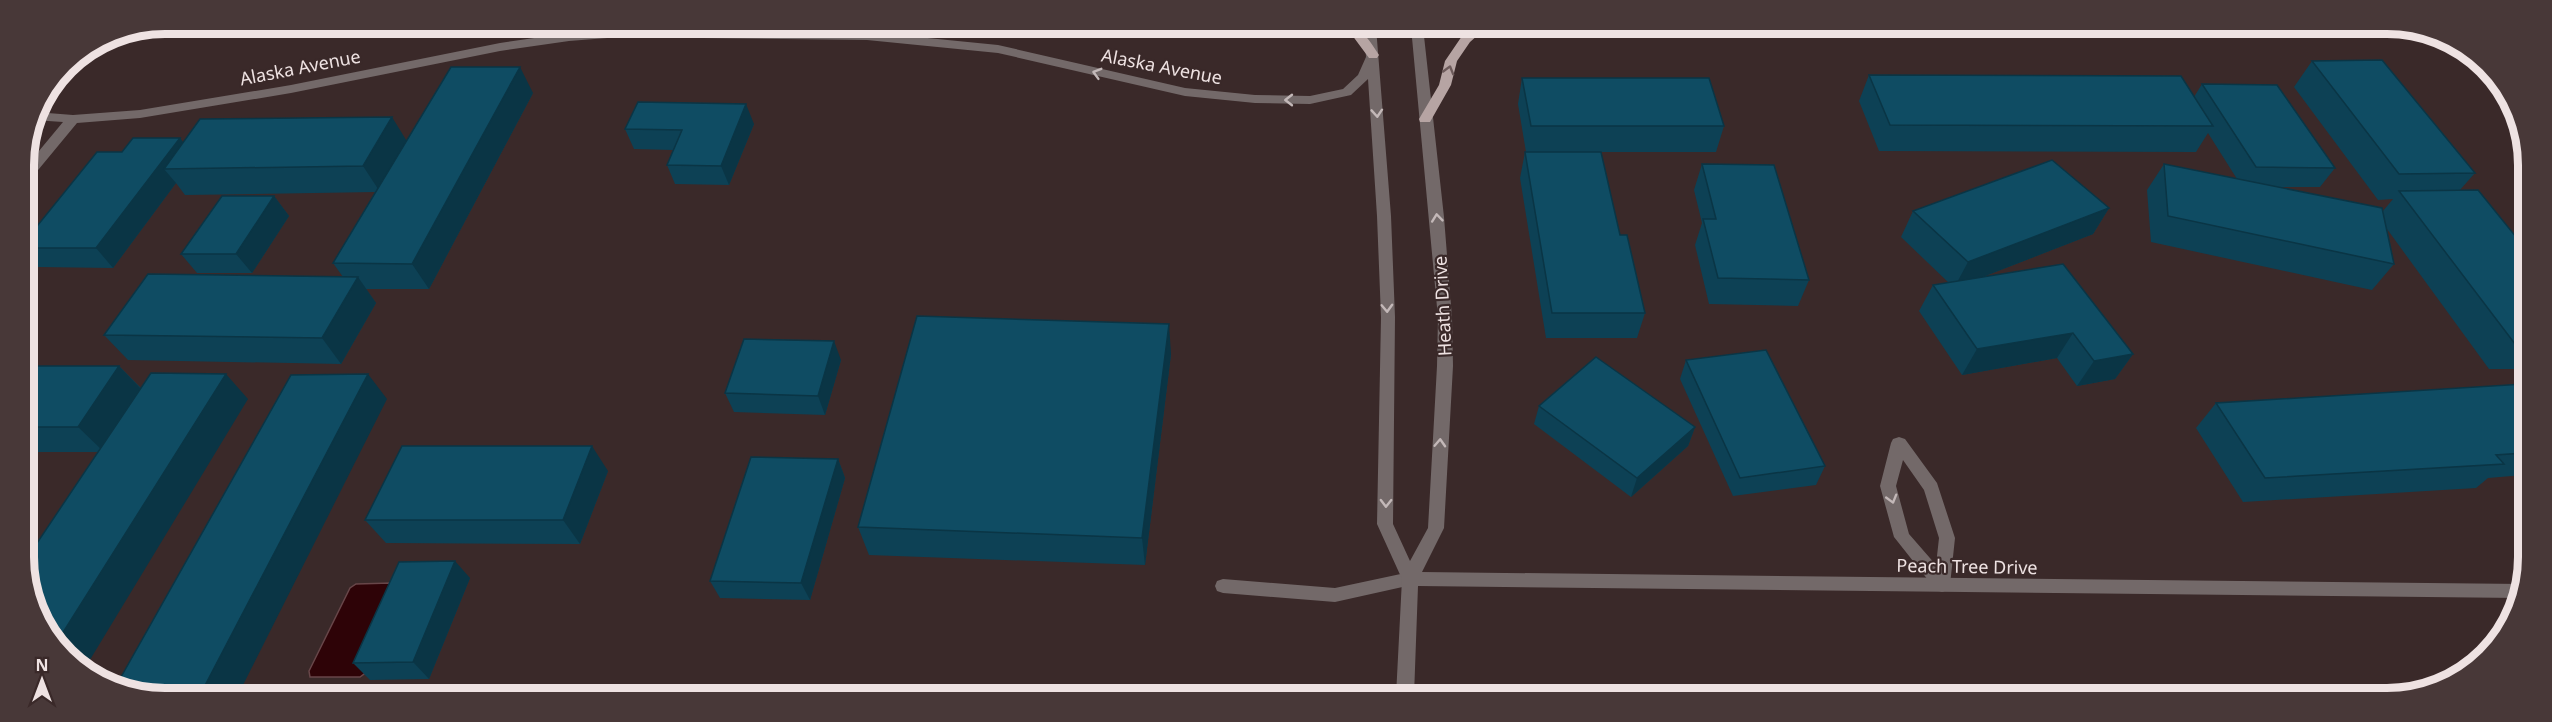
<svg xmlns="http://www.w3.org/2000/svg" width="2552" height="722" font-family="'Noto Sans',sans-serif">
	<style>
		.water { fill: #2e0307; stroke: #684649; stroke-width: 1.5 }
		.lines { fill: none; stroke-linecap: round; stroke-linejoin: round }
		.lane { fill: #736969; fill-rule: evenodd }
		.street { fill: #736969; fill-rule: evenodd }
		.primary { fill: #b6a4a3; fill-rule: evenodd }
		.wall { fill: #0d4155 }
		.shaded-wall { fill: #0a3545 }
		.building { fill: #0f4c63; stroke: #0a3545; stroke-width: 1.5 }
		.oneway { stroke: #6c5a5a }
		.oneway2 { stroke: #c3b8b8 }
		.labels { text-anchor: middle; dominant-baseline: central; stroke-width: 4.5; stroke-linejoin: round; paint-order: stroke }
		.street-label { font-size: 18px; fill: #eee2e2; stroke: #3a2929 }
		.rim { fill: none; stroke: #eee2e2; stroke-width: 8 }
	</style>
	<rect width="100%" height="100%" fill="#3a2929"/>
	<path class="water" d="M391,583l-23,88 -8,6h-50l-1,-6 41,-83 6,-4z"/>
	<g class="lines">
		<g class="lane">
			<path d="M1899,437l6,2 32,44 18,55 -5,47 -2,5 -6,2 -6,-2 -42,-53 -14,-51 11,-43 2,-4zM1903,460l21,30 15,48 -3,27 -27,-31 -13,-48z"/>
			<path d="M1410,572l6,2 2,5 -2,5 -81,18 -112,-9 -6,-2 -2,-5 2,-5 6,-2 112,9z"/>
		</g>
		<path class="street" d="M1364,27h12l15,189 4,101 -2,207 17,37 18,-33 9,-162 1,-48 -27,-291h12l21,190 8,101 1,48 -9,162 -22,44 1101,12v9l-3,5 -1102,-12 -4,110h-18l6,-117 -25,-55 4,-207 -4,-101 -9,-137 -17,16 -41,9 -55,-1 -70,-7 -187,-43 -131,-13 -247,-3 -51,4 -69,10 -209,42 -151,25 -63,5 -48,58 -5,1v-13l39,-47 -30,-2 2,-8 38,3 67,-5 151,-25 209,-42 69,-10 51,-4 247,3 131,13 187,43 70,7 55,1 33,-7 15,-14 8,-18z"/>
		<g class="primary">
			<path d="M1338,26c25,1 28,10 41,29l-2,3h-8l-17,-23z"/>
			<path d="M1474,27h13l-17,15 -13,19 -6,24 -21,37h-10l-1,-3 20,-34 6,-24 17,-25z"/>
		</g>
	</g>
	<g class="wall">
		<path d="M2312,61l163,112 -16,18 66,57 -1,121h-35l-102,-140 7,35 -22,26 -221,-48 -4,-52 17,-26 73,15 -29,-46 -12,19 -317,-1 -20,-50 10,-26 325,22 8,-13 133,84 -15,19h-42l105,24 10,-12 -15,1 -84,-113z"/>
		<path d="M1522,78l202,48 -8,26h-115l19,83 25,78 -8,25h-91l-26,-160 5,-26h1l-8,-48z"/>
		<path d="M533,93l-104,196h-63l10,14 -35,61 -213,-4 -24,-25 239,-58 -10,-14 42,-71 -190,3 -9,-12 -63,85 -75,-1 -13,-13v-13l97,-89 58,-14 3,5 223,-3z"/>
		<path d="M754,124l-25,61 -54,-1 -8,-19 6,-15 -39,-1 -9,-20z"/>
		<path d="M1702,164l107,116 -11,26 -89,-2 -14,-59 7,-22 -8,-33z"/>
		<path d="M274,196l15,20 -37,57h-55l-16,-19z"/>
		<path d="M2109,208l-16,26 -113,44 153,76 -18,25 -38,7 -20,-28 -95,17 -43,-64 14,-26 16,-2 -48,-46 12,-26z"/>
		<path d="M1171,354l-26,211 -276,-10 -11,-28z"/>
		<path d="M841,360l-16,55 -91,-3 -9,-19z"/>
		<path d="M1686,360l139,106 -9,19 -83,11 -53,-117z"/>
		<path d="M25,366h94l22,22 107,11 -150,53h-72z"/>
		<path d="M2524,384v91l-36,3 -12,10 -233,14 -47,-74 20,-25z"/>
		<path d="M1539,406l156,21 -7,19 -57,51 -97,-73z"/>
		<path d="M838,459l7,19 -35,122 -90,-2 -10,-17z"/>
		<path d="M608,471l-28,73 -194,-1 -21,-23z"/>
		<path d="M470,578l-41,101 -59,1 -17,-17z"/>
	</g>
	<g class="shaded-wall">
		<path d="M520,67l13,26 -104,196 -17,-25z"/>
		<path d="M746,104l8,20 -25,61 -8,-19z"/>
		<path d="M392,117l16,26 -28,49 -17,-26z"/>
		<path d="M180,138l15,20 -31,11 12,14 -63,85 -17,-20z"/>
		<path d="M274,196l15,20 -37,57 -16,-19z"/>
		<path d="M2109,208l-16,26 -139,54 14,-26z"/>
		<path d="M358,277l18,26 -35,61 -19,-26z"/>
		<path d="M1169,324l2,30 -26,211 -3,-27z"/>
		<path d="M2073,333l-16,25 -95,17 15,-26z"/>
		<path d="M834,341l7,19 -16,55 -7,-19z"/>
		<path d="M2133,354l-18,25 -38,7 17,-25z"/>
		<path d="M119,366l24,25 -39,61 -26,-25z"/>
		<path d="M226,374l22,25 -163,269 -20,-12 -8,-14z"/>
		<path d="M368,374l19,25 -148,294h-38z"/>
		<path d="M1695,427l-7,19 -57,51 6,-19z"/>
		<path d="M592,446l16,25 -28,73 -17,-24z"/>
		<path d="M838,459l7,19 -35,122 -9,-17z"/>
		<path d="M455,561l15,17 -41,101 -16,-17z"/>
	</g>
	<g class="building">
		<path d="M2382,60l93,113 -76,1 -87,-113z"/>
		<path d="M451,67h69l-108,197 -79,-1z"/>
		<path d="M1869,75l312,1 32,50 -323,-1z"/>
		<path d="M1522,78h187l15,48h-193z"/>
		<path d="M2202,84l75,1 58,83 -79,-1z"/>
		<path d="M638,102l108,2 -25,62 -54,-1 15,-35 -57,-1z"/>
		<path d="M392,117l-29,49 -199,3 36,-50z"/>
		<path d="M133,138h47l-84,110h-71v-7l72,-89h25z"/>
		<path d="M1525,152h76l19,83h7l18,78h-93z"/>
		<path d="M2052,160l57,48 -141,54 -55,-51z"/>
		<path d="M1702,164l72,1 35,115 -91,-2 -15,-59h13z"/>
		<path d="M2164,164l218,44 12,56 -226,-48z"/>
		<path d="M2478,190l47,58 -1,96h-9l-116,-153z"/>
		<path d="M222,196h52l-38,58h-55z"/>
		<path d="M2063,264l70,90 -39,7 -21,-28 -96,16 -44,-64z"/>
		<path d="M148,274l210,3 -36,61 -218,-3z"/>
		<path d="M917,316l252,8 -27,214 -284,-11z"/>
		<path d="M744,339l90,2 -16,55 -93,-3z"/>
		<path d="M1766,350l59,116 -85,12 -54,-118z"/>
		<path d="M1596,357l99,70 -58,51 -98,-72z"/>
		<path d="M25,366h94l-41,61h-52z"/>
		<path d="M151,373l75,1 -169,268 -30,-58v-26z"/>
		<path d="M368,374l-167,319h-72l-13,-7 175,-311z"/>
		<path d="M2524,384v69l-28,2 8,9 -239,14 -49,-75z"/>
		<path d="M402,446h190l-29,74h-198z"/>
		<path d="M751,457l87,2 -37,124 -91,-2z"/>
		<path d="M455,561l-42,101 -60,1 46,-101z"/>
	</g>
	<defs><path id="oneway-chevron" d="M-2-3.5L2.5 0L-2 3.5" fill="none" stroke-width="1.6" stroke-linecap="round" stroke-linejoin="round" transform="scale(1.5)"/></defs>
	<use class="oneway" href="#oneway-chevron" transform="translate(1449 70) rotate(-74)"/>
	<g class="oneway2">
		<use href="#oneway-chevron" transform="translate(1097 73) rotate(-164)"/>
		<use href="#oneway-chevron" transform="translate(1289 100) rotate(-180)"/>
		<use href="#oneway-chevron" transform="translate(1377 113) rotate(86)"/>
		<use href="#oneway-chevron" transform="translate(1437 218) rotate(-96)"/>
		<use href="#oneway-chevron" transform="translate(1387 308) rotate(88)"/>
		<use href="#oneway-chevron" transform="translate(1440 443) rotate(-87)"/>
		<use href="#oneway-chevron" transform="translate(1892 499) rotate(74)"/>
		<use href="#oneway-chevron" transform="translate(1386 503) rotate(91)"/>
	</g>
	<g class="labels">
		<g class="street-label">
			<text transform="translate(1162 66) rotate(11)">Alaska Avenue</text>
			<text transform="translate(300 67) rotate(-11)">Alaska Avenue</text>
			<text transform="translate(1442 306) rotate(-93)">Heath Drive</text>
			<text transform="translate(1967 566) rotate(1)">Peach Tree Drive</text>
		</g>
	</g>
	<path d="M0 0H2552V722H0ZM165 34H2387A131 131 0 0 1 2518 165V557A131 131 0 0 1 2387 688H165A131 131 0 0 1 34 557V165A131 131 0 0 1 165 34Z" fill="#483838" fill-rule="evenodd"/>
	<path class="rim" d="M165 34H2387A131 131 0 0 1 2518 165V557A131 131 0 0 1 2387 688H165A131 131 0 0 1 34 557V165A131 131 0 0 1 165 34Z"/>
	<g transform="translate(42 680)" stroke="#3a2929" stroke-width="4.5" paint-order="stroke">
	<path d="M0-4.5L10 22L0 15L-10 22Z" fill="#eee2e2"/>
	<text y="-9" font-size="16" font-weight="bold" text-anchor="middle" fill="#eee2e2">N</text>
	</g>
</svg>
